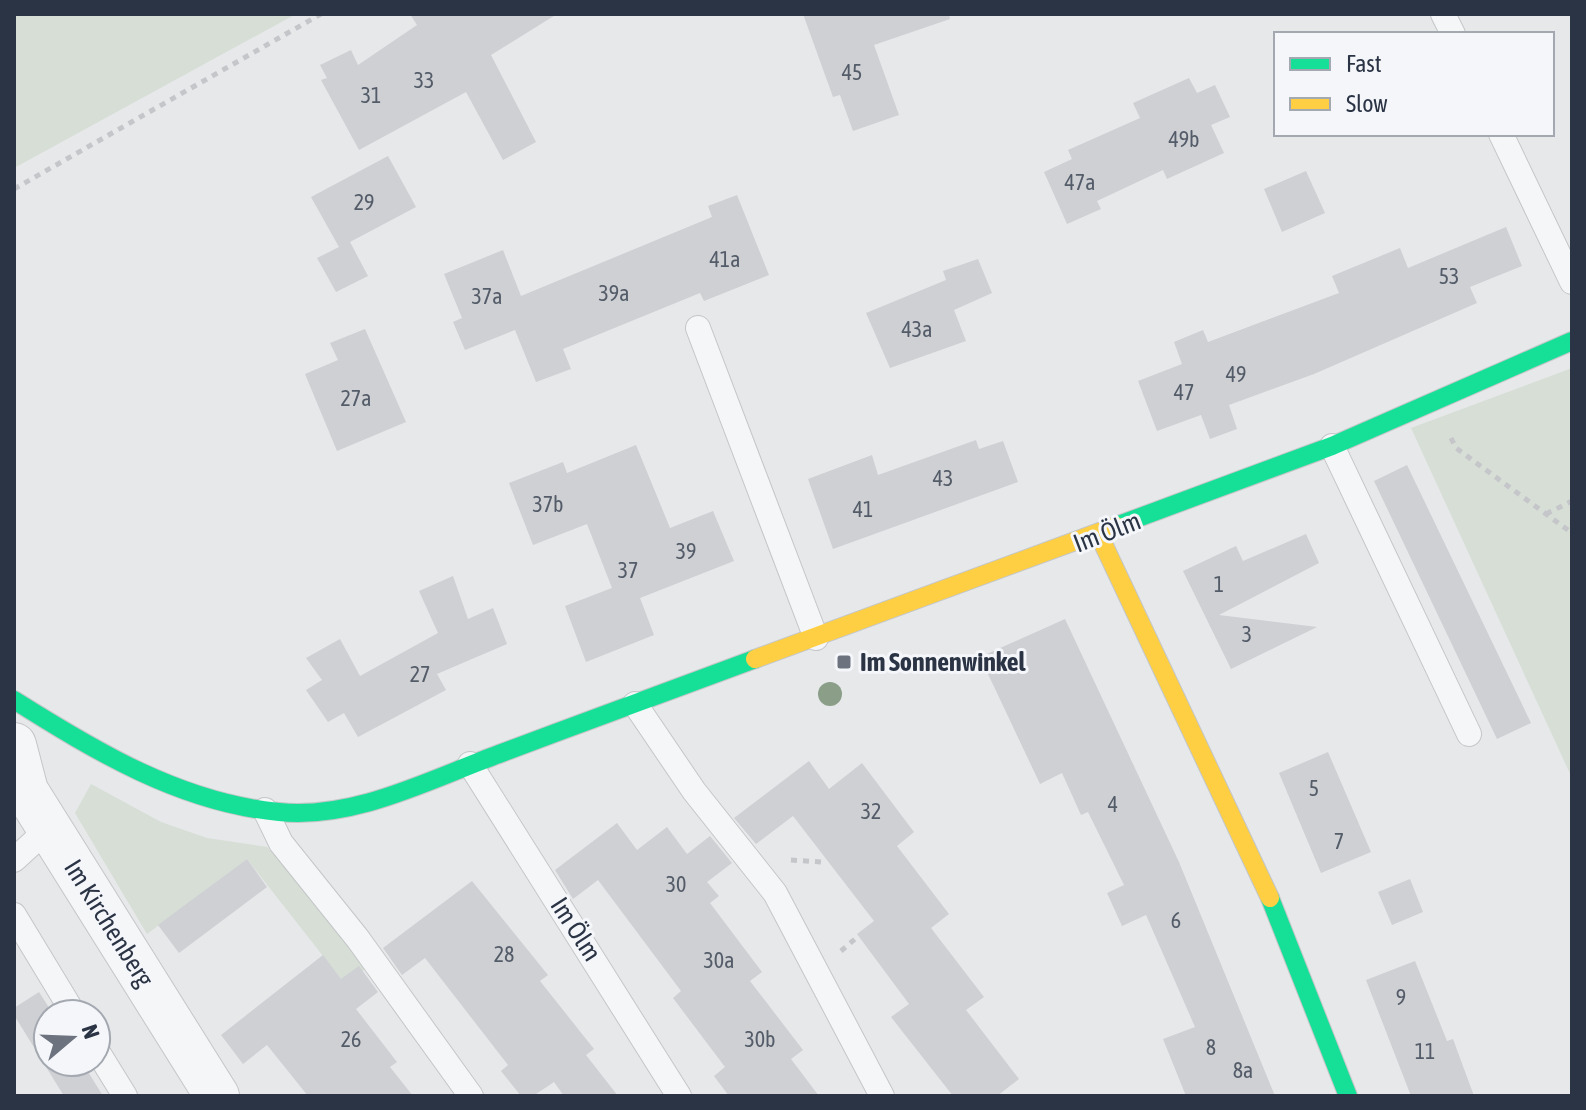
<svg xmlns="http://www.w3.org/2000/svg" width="1586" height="1110" font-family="'Asap Condensed',sans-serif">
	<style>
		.green { fill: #d6ded6 }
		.building { fill: #ced0d3 }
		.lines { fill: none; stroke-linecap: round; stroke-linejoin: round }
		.lane-casing { stroke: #c4c6c8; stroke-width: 26 }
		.street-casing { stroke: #c4c6c8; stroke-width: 46 }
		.fast-casing { stroke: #c4c6c8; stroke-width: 20 }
		.slow-casing { stroke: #c4c6c8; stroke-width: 20 }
		.path { stroke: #c5c6ca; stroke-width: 5; stroke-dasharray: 6 6; stroke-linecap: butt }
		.lane { stroke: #f5f6f7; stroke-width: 24 }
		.street { stroke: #f5f6f7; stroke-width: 44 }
		.fast { stroke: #16e098; stroke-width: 18 }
		.slow { stroke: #ffcf43; stroke-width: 18 }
		.tree { fill: #8a9e88 }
		.poi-dot { fill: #6c737f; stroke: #f4f6f9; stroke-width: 3 }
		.labels { text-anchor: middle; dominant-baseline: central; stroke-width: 6; stroke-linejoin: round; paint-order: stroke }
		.number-label { font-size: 22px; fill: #545c69 }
		.street-label { font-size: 26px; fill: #2b3445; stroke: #f4f6f9 }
		.poi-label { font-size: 26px; font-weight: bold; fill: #2b3445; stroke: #f4f6f9; text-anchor: start }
	</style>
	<rect width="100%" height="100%" fill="#e6e8ea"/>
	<g class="green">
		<path d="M14,14h282l-282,154z"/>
		<path d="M1572,368v410l-161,-350z"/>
		<path d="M91,784l70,38 46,16 60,9 31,31 69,90 -22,16 -98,-125 -100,75 -72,-121z"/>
	</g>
	<g class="building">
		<path d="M410,14h147l-66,41 45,87 -33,18 -37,-68 -107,58 -38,-70 6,-2 -7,-13 31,-15 7,15 59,-40z"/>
		<path d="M803,14h146l1,5 -76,26 25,70 -46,16 -13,-36 -7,2z"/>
		<path d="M1189,78l8,15 18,-8 15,32 -19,8 13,28 -57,26 -4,-9 -66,31 4,8 -34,15 -23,-52 28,-13 -4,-9 72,-32 -7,-15z"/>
		<path d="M388,156l28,51 -66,35 18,34 -32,16 -19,-34 22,-11 -28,-50z"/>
		<path d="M1306,171l19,42 -43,19 -18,-43z"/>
		<path d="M737,195l32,80 -65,26 -4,-8 -137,56 8,20 -35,13 -21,-52 -50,20 -12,-28 9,-4 -18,-44 59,-24 18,46 191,-79 -4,-11z"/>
		<path d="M1506,227l16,39 -52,21 7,16 -163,71 -85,31 8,24 -27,10 -9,-24 -44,16 -19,-50 44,-17 -8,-22 29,-12 5,12 131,-49 -7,-17 68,-28 8,20z"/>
		<path d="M978,259l14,34 -38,17 12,31 -76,27 -24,-55 80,-33 -3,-9z"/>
		<path d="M365,329l41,93 -69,29 -32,-77 33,-14 -8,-17z"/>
		<path d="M976,440l3,9 24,-8 15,41 -185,67 -25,-70 64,-24 6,20z"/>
		<path d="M636,445l34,83 43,-17 21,50 -94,37 14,37 -68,27 -21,-56 47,-18 -25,-64 -54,21 -24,-62 54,-21 4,11z"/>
		<path d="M1407,465l124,258 -34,16 -123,-258z"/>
		<path d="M1306,534l13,29 -100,52 98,12 -86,42 -48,-98 53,-25 7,15z"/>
		<path d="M453,576l15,43 25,-11 14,36 -70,30 9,16 -88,47 -14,-24 -16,9 -22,-32 16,-10 -16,-22 34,-19 20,37 78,-43 -19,-42z"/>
		<path d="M1065,619l114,243 96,234h-89l-23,-57 32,-12 -49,-112 -24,11 -15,-33 17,-8 -36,-73 -7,3 -19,-42 -22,11 -60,-127z"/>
		<path d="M1328,752l43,100 -50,21 -42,-100z"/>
		<path d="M809,761l20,28 33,-26 52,69 -17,14 52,68 -18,14 53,69 -18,13 53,69 -22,17h-44l-62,-79 18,-13 -52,-70 17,-13 -81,-105 -37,28 -22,-26z"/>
		<path d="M617,823l20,27 30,-23 20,27 23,-18 22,27 -25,19 12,14 -9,7 52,69 -12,9 53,69 -12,9 28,37h-90l-15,-20 11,-9 -52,-69 8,-7 -83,-111 -25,19 -18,-29z"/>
		<path d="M247,859l20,28 -88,66 -21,-28z"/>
		<path d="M1410,879l13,33 -31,13 -14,-33z"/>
		<path d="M472,881l76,94 -8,6 54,68 -8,6 32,41h-54l-10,-14 -21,14h-12l-20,-25 7,-6 -83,-107 -23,17 -19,-27z"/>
		<path d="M323,955l18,24 18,-13 19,26 -22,17 41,53 -7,5 23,29h-105l-41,-51 -24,19 -22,-29z"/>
		<path d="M1415,961l32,80 6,-2 21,57h-63l-45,-116z"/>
		<path d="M39,992l14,22h-5v48h34l21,34h-39l-50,-81v-7z"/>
	</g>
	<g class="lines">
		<defs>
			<g id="lane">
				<path d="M1443,14l10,20"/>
				<path d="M1501,134l71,148"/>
				<path d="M698,328l118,310"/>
				<path d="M1332,446l137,288"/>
				<path d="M635,704l59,87 81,102 107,203"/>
				<path d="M470,764l209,332"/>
				<path d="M265,810l16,33 77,96 113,157"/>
				<path d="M14,860l35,-32"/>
				<path d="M14,915l60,99"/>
				<path d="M96,1049l29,47"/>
			</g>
			<path id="street" d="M14,745l12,46 191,305"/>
			<g id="fast">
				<path d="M1116,526l216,-80 240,-105"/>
				<path d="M14,700c81,51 167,103 265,112 75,8 152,-33 220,-58 85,-32 170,-63 256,-95"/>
				<path d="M1270,898l78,198"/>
			</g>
			<g id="slow">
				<path d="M1099,535l171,363"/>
				<path d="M755,659l361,-133"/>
			</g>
		</defs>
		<use href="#lane" class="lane-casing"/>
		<use href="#street" class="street-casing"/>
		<use href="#fast" class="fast-casing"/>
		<use href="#slow" class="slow-casing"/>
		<g class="path">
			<path d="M14,189l307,-175"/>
			<path d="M1451,438l5,10 116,85"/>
			<path d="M1546,514l26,-13"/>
			<path d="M791,860l31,2"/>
			<path d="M841,951l14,-12"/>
		</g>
		<use href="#lane" class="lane"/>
		<use href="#street" class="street"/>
		<use href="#fast" class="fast"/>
		<use href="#slow" class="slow"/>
	</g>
	<circle class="tree" cx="830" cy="694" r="12"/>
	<rect class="poi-dot" x="836" y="654" width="16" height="16" rx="4"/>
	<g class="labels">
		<g class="number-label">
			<text x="852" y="72">45</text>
			<text x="424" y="80">33</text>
			<text x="371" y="95">31</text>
			<text x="1184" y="139">49b</text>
			<text x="1080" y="182">47a</text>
			<text x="364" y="202">29</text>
			<text x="725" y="259">41a</text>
			<text x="1449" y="276">53</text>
			<text x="614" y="293">39a</text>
			<text x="487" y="296">37a</text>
			<text x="917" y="329">43a</text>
			<text x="1236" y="374">49</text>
			<text x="1184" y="392">47</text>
			<text x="356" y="398">27a</text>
			<text x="943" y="478">43</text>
			<text x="548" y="504">37b</text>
			<text x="863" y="509">41</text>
			<text x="686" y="551">39</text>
			<text x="628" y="570">37</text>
			<text x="1219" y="584">1</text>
			<text x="1247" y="634">3</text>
			<text x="420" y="674">27</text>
			<text x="1314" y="788">5</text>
			<text x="1113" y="804">4</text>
			<text x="871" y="811">32</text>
			<text x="1339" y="841">7</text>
			<text x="676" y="884">30</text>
			<text x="1176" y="920">6</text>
			<text x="504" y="954">28</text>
			<text x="719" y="960">30a</text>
			<text x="1401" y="997">9</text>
			<text x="351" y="1039">26</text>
			<text x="760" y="1039">30b</text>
			<text x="1211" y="1047">8</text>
			<text x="1425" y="1051">11</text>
			<text x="1243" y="1070">8a</text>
		</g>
		<g class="street-label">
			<text transform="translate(1107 532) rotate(-21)">Im Ölm</text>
			<text transform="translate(109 923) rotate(58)">Im Kirchenberg</text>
			<text transform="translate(576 929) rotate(57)">Im Ölm</text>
		</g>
		<g class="poi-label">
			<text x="860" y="662">Im Sonnenwinkel</text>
		</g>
	</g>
	<rect width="1586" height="1110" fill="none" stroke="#2b3445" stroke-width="32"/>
	<rect x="1274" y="32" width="280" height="104" fill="#f4f6f9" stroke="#a4a8b1" stroke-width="2"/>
	<rect x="1290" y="58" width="40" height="12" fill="#16e098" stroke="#a4a8b1" stroke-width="2"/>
	<text x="1346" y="72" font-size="24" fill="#2b3445">Fast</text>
	<rect x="1290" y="98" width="40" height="12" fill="#ffcf43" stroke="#a4a8b1" stroke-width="2"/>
	<text x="1346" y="112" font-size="24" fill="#2b3445">Slow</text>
	<g transform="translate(72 1038) rotate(71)"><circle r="38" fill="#f4f6f9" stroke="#a4a8b1" stroke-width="2"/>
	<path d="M0-6L14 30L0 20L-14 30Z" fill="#6c737f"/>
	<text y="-12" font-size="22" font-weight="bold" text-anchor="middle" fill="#2b3445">N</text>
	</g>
</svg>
